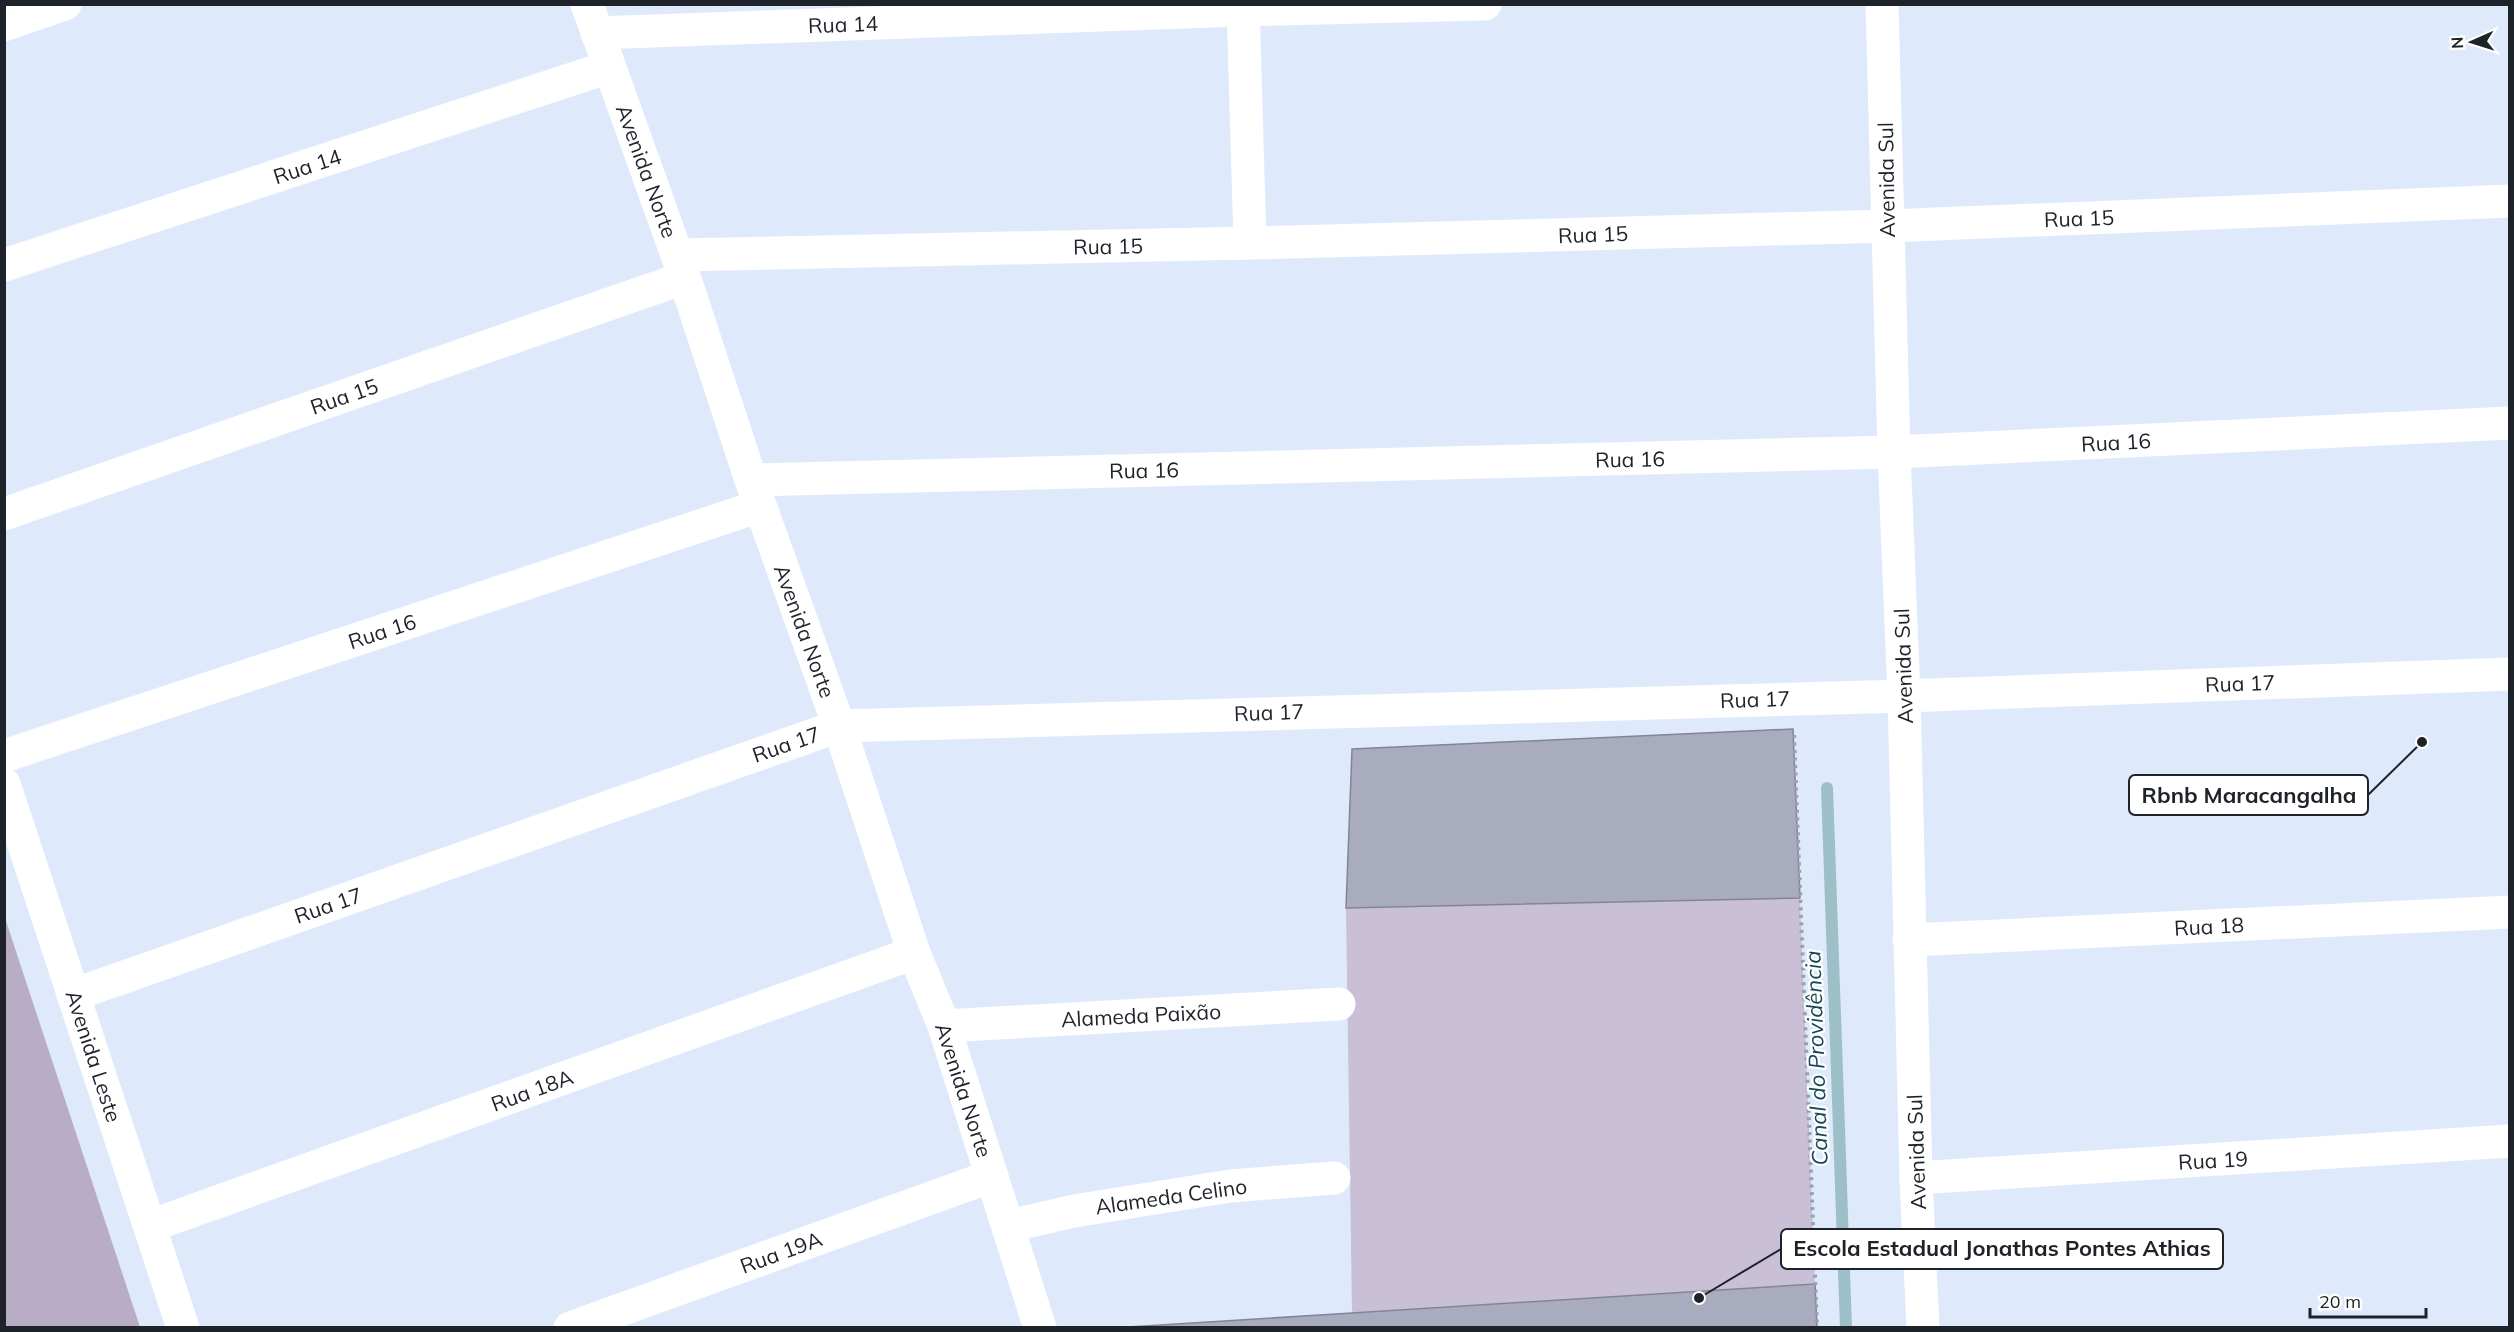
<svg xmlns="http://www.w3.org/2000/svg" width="2514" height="1332" font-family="Mulish,sans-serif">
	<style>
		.green { fill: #c9bfd6 }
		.forest { fill: #b8acc7 }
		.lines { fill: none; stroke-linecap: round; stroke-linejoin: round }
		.stream { stroke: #9cbfc8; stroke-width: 12 }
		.building { fill: #a9abbe; stroke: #838597; stroke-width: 1.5 }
		.path { stroke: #98a1af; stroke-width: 4; stroke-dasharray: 3 4.5; stroke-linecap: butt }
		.minor { stroke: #fff; stroke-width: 33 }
		.tertiary { stroke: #fff; stroke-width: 33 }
		.labels { text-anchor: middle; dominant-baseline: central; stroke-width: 4.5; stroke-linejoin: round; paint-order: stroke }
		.street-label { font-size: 21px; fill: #1e2229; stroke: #fff }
		.water-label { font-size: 22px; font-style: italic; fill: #154953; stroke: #fff }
		.leader { fill: none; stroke: #1e2229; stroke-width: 2 }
		.callout-dot { fill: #1e2229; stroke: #fff; stroke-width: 2 }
		.callout { fill: #fff; stroke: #1e2229; stroke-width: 2 }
		.callout-label { font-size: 22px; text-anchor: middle; font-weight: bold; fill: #1e2229 }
	</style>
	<rect width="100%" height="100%" fill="#deeafc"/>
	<path class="green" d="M1800,898l15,386 -463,29 -6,-405z"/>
	<path class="forest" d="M5,918l135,409h-135z"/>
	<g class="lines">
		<path class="stream" d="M1827,788l19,540"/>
	</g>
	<g class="building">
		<path d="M1793,729l7,169 -454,10 6,-159z"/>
		<path d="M1815,1284l2,44h-705l240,-15z"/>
	</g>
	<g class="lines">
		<path class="path" d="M1794,735l23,593"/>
		<g class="minor">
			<path d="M1243,4l7,239"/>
			<path d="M4,25l61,-21"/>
			<path d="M597,33l646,-23 242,-6"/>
			<path d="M677,255l573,-12 637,-17 623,-25"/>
			<path d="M4,265l605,-198"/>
			<path d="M751,480l1143,-28 616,-29"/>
			<path d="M4,514l680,-236"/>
			<path d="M4,756l756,-250"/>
			<path d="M4,784l179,544"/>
			<path d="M1909,940l601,-28"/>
			<path d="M73,995l766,-269"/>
			<path d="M944,1026l395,-22"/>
			<path d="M1916,1178l594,-37"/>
			<path d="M150,1226l764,-273"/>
			<path d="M1009,1226l65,-15 156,-25 104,-8"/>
			<path d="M570,1328l422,-152"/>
		</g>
		<g class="tertiary">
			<path d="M587,4l90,251 74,225 88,246 75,227 30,73 96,302"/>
			<path d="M1882,4l12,448 10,244 12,482 7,150"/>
			<path d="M839,726l1065,-30 606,-22"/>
		</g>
	</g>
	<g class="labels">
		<g class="street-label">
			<text transform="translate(843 24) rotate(-2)">Rua 14</text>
			<text transform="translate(307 166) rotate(-18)">Rua 14</text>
			<text transform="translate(647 171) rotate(70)">Avenida Norte</text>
			<text transform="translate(1886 180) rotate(-91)">Avenida Sul</text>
			<text transform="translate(2079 218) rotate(-2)">Rua 15</text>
			<text transform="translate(1593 234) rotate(-2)">Rua 15</text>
			<text transform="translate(1108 246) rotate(-1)">Rua 15</text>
			<text transform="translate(344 396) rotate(-19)">Rua 15</text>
			<text transform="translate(2116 442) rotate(-3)">Rua 16</text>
			<text transform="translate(1630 459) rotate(-1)">Rua 16</text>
			<text transform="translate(1144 470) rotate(-1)">Rua 16</text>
			<text transform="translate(382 631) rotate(-18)">Rua 16</text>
			<text transform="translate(805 631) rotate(70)">Avenida Norte</text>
			<text transform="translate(1903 666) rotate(-92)">Avenida Sul</text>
			<text transform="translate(2240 683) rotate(-2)">Rua 17</text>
			<text transform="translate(1755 699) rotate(-2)">Rua 17</text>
			<text transform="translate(1269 712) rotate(-2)">Rua 17</text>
			<text transform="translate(786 744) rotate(-19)">Rua 17</text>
			<text transform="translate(328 905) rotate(-19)">Rua 17</text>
			<text transform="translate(2209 926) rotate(-3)">Rua 18</text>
			<text transform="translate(1141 1015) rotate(-3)">Alameda Paixão</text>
			<text transform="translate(94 1056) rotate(72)">Avenida Leste</text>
			<text transform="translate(532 1090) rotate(-20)">Rua 18A</text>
			<text transform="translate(964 1090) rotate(72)">Avenida Norte</text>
			<text transform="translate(1916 1152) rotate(-92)">Avenida Sul</text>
			<text transform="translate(2213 1160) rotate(-3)">Rua 19</text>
			<text transform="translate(1171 1196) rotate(-8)">Alameda Celino</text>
			<text transform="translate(781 1252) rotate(-20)">Rua 19A</text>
		</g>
		<g class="water-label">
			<text transform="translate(1816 1058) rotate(-92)">Canal do Providência</text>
		</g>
	</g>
	<path class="leader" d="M2422 742L2368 795M1699 1298L1781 1249"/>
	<g class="callout-dot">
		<circle cx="2422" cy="742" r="6"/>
		<circle cx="1699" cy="1298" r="6"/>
	</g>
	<g class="callout">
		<rect x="2129" y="775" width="239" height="40" rx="6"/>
		<rect x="1781" y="1229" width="442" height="40" rx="6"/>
	</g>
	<g class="callout-label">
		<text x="2249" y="803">Rbnb Maracangalha</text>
		<text x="2002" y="1256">Escola Estadual Jonathas Pontes Athias</text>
	</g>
	<rect width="2514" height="1332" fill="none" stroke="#1e2229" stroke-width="12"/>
	<g transform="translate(2472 42) rotate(267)" stroke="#ffffff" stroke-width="4.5" paint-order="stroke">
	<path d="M0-4.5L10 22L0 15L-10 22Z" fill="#1e2229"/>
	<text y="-9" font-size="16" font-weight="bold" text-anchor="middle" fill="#1e2229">N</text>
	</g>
	<path d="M2310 1308v9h116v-9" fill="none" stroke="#1e2229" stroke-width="3"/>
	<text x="2319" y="1308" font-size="18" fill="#1e2229" stroke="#ffffff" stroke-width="4.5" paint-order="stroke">20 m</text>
</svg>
